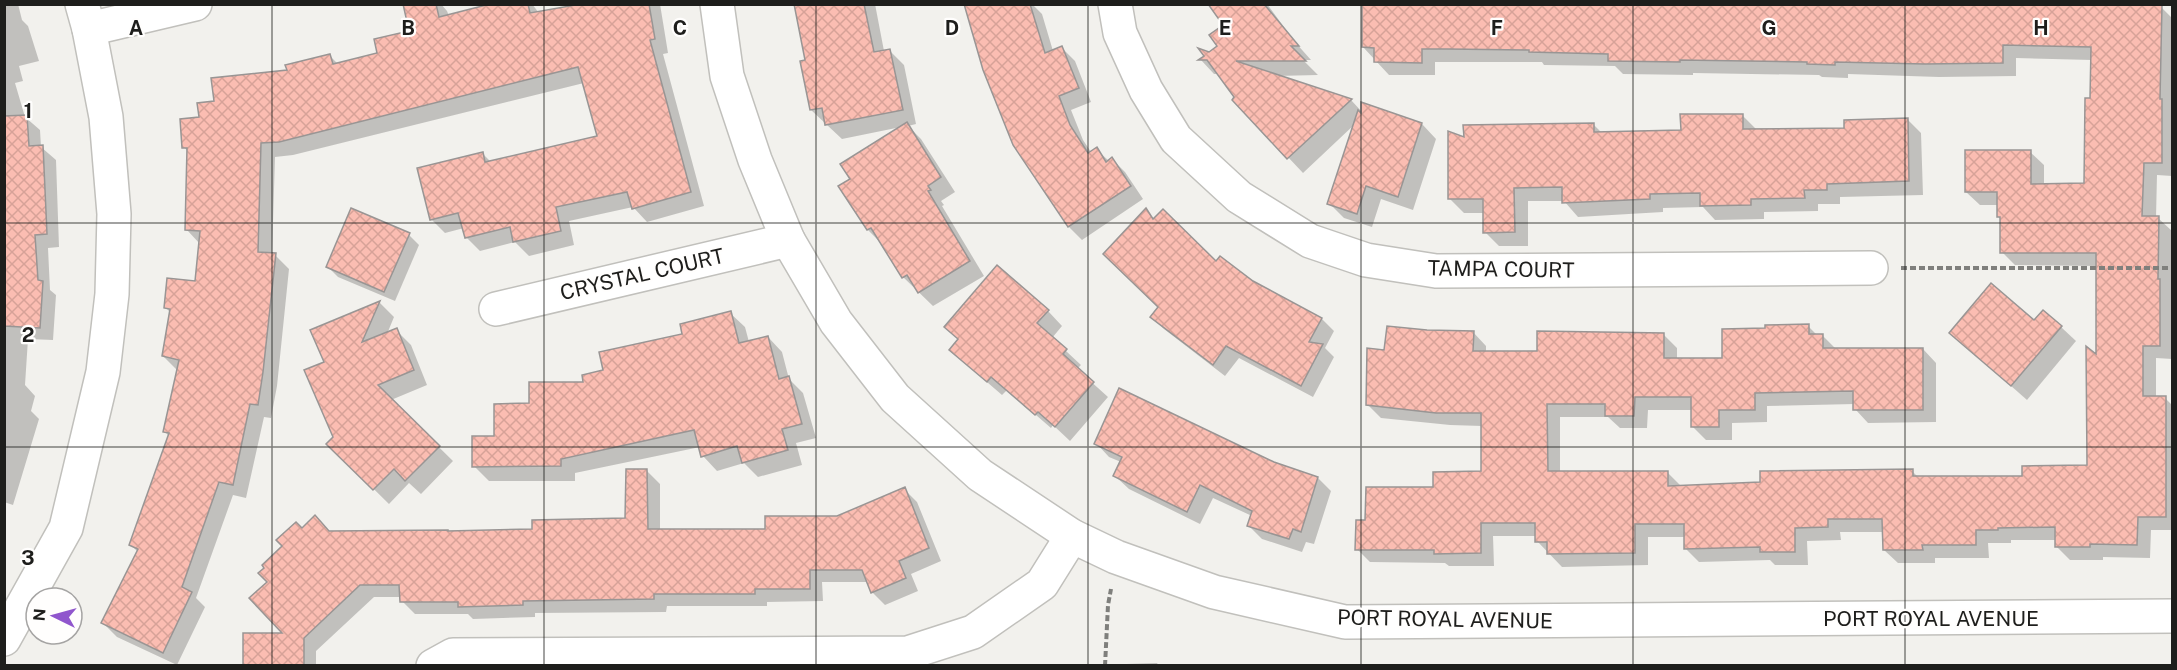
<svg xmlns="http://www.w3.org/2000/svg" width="2177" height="670" font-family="'Public Sans',sans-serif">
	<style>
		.shadow { fill: #0003 }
		.building { fill: url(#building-cross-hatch); stroke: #999594; stroke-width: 1.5 }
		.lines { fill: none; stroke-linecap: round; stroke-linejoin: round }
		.minor-casing { stroke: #c1c0bc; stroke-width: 36 }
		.path { stroke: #7f7f7c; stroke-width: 4; stroke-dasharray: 6 3; stroke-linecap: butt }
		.minor { stroke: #fff; stroke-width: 33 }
		.grid { fill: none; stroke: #1e1e1c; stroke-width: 1.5; stroke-opacity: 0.55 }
		.labels { text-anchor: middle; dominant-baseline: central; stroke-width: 4.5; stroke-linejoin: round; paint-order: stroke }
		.street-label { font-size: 21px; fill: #1e1e1c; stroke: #fffefd }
		.grid-label { font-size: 20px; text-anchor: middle; font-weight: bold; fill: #1e1e1c; stroke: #fffefd; stroke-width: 4.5; stroke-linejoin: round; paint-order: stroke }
	</style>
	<defs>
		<pattern id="building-cross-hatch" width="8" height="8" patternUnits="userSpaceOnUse" patternTransform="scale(1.5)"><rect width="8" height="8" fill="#fbbdb2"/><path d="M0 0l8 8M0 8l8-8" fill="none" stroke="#d7a298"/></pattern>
	</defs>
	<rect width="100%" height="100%" fill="#f2f1ed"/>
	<g class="shadow">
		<path d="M4,4h14l4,16 6,6 11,35 -20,5 4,15 -8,2 10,34 15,13 1,17 15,13 3,87 -11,1 2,42 6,5 -3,45 -25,-1 -3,46 10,11 -4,15 8,8 -26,86 -9,-3z"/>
		<path d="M404,4h37l6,7 2,5 47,-12h36l7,9 38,-6v-3h83l8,49 -5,1 41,152 -57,16 -14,-15 -64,14 5,24 -45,11 -14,-14 -35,9 -14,-14 -2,-9 -19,5 -14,-14 51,-66 9,9 107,-25 -14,-54 -291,72 -18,2 -3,98h3l14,14 -12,117 -6,32 -7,-1 -18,81 -13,-3 -37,103 9,9 -28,58 -60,-28 -14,-14 35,-71 -7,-7 38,-109 -4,-4 12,-62 -14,-14 8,-43 -5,-5 30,-25 4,-39 -13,-14 1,-78 -4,-5 16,-28 16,-16 113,-48 9,9 41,-10 32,-22z"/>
		<path d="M796,4h79l9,47 5,-1 15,15 12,59 -8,2 13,13 34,53 -14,9 3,4 -2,1 42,70 -51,30 -30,-29 -21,-33 -14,-14 -16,-51 49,-52 -59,12 -31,-29 -4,-49z"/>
		<path d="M965,4h67l10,10 11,37 9,-3 13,13 16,41 -20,8 12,30 8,12 5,-3 13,12 3,-2 13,13 18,27 -61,41 -13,-13 -55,-83z"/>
		<path d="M1215,4h52l28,38 16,18h-8l15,15 -42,1 75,24 12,13 59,11 14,15 -23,71 -32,-11 -9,28 -28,-9 -15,-15 26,-79 -52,49 -69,-73 2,-3 -17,-23h-5l-13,-14 18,-14 6,-21z"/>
		<path d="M1386,4h517l2,2 55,1v-3h190v3h11l11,11v158l-15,-1 -1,43h2l14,13 -1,60 1,2v66l-16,-1v40h9l7,7v125h-21l-1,28 -47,-1v3h-33l-13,-13v-7h-46v3h-23l1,15h-54v5h-37l-14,-13v-18h-44l1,8 -34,1 1,24h-33l-5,-5 -71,2 -13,-13v-12h-38v28l-86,2 -25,-26v-5h-44l1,30h-45l-4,-3 -75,-1 -13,-13 10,-28 67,-33 48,-15v-47l-32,-1 -69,-7 -13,-13 18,-53 41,-20h46l13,14v6h53l124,-18 14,14v11h46l44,-29 41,-4 10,10 4,-1 14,14h87l13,14v59l-68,1 -13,-14v-5l-88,2v16l-35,1v17h-26l-14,-14v-16h-44l-1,18h-27l-12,-11h-48v55h107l15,15 79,-3 151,-13 6,6h106l64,-10 10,-109 -1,-92 -82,-1 -13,-13v-32l-3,-3v-12h-19l-14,-13 64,-40 14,13v20h41l7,-85v-40l-76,-2v18l-77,1 -91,-3v4l-26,-1 -3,-2 -126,-2v2l-70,-1 -8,-8 -71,-1 -2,-3h-107v13h-46l-26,-28z"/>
		<path d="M1742,115l15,15 89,-1 61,-10 14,14 2,62 -83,2v7h-22v7l-54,1v7l-49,1 -12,-13 -40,1v4l-85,5 -14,-16h-36v45h-29l-14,-14v-19h-21l-14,-14 15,-60 128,-15 9,9 80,-1z"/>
		<path d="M1146,211l9,9 61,43 106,56 12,12 -9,17 9,9 -21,40 -74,-39 -14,18 -61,-47 -12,-12 7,-10z"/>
		<path d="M409,235l10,10 -24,56 -57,-24 -10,-10z"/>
		<path d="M380,303l14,14 -7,17 9,-4 15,15 16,40 -36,15 62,61 -32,33 -12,-11 -20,21 -61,-60 7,-6 -9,-75 -14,-32z"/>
		<path d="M1048,311l14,15 -10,12 29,27 -4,4 31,28 -38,44 -17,-16 -2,3 -44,-38 -5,5 -36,-31 -7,-24 -13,-13z"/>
		<path d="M730,313l15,14 4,15 19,-5 14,15 7,27 14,14 13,45 -20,5 6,22 -44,12 -14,-14 -27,8 -14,-15 -3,-9 -125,26v8h-86l-15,-15 21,-29 36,-32 54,-21 19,-13 80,-35z"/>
		<path d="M2035,322l26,5 15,14 -49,59 -76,-67z"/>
		<path d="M1096,443l178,21 44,14 13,13 -17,53 -8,-2 -4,10 -40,-13 -13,-13 3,-10 -39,-18 -13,26 -71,-35 -14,-13 6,-14 -12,-5z"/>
		<path d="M647,471l13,13v47l106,-1 72,-13 66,-28 13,13 24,59 -30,13 7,17 -33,14 -13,-13 -3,-10h-47l1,19 -56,1v4h-100l-1,6 -131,1v4l-62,2 -5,-5h-53l-13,-13 -1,-4h-27l-58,54v15h-71l40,-32 -16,-52 33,-52 28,2 204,-1 93,-11z"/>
		<path d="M1157,663l2,3h-104l71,-1v-1z"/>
	</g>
	<g class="building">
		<path d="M403,4h33l3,13 51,-13h38l2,9 51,-9h68l6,35 -5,1 41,152 -59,17 -5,-17 -71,15 5,24 -48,11 -3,-15 -45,11 -7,-25 -28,7 -13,-52 66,-16 2,10 112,-26 -19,-69 -299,75 -18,1 -3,109 18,1 -13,119 -5,33 -8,-1 -17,81 -14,-3 -37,105 10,5 -29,61 -62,-30 37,-74 -9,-4 40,-112 -6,-1 16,-72 -17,-4 8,-47 -6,-1 3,-30 28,3 5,-50 -15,-1 2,-82h-5l-2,-29 19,-2 -2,-14 17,-2 -3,-23 76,-8 -2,-5 45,-11 3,10 44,-11 -3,-14 35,-8z"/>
		<path d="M794,4h70l10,48 16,-3 13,61 -78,15 -3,-17 -12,2 -10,-49 5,-1z"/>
		<path d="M964,4h66l15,49 17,-7 17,42 -20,8 11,29 18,28 9,-6 9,15 6,-5 19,29 -63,41 -55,-82 -30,-75z"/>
		<path d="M1208,4h56l35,42h-8l15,15h-70l116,38 -65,60 -55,-59 2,-3 -27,-37h-9l6,-4 -6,-8 11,4 8,-6 -8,-11 14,-10z"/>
		<path d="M1362,4l800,1 -2,94h2v64h-18l-2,53h17l-1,63h2v67h-17v50h23v121h-28l-1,28 -47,-1v3h-35v-20l-57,1v2h-22v15h-54l1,5h-40l-1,-31h-54v8l-33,1v24h-35v-5l-76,2v-25h-49v29l-88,1v-12h-12v-19h-54v30l-47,1v-4h-79l1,-30h9l1,-33h67v-15l48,-1v-58h-45l-70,-8 1,-57 17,2 3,-24 40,4 47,1 -1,20h64v-20l127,2v25h58v-29l43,-1v-3l44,-1v10h14v14h100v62h-70v-19l-98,2v17h-36v17h-28v-30h-56l-1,19h-29v-12h-58l1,67h120v15l92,-4v-11l153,-2v7h109v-10l65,-1 -1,-119 10,8v-101h-96v-36h-3v-25h-32v-42h66v34l53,-1 1,-85h5l1,-51 -88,-2v18l-78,1 -90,-2v3l-28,-1v-2l-127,-2v2l-72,-1v-7l-79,-2v-2l-82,-1h-25v14l-48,-1v-14l-12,-1z"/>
		<path d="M1361,102l61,21 -24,74 -32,-11 -9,28 -30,-10 31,-94 3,3z"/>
		<path d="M1680,114h63v15l101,-1v-8l64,-2 1,63 -82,3v6h-23l1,8 -54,1v6l-51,1v-13l-50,1v5l-88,4v-16l-48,1 1,44 -32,1v-34h-35v-68l16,6 -1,-12 131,-2v9l87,-2z"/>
		<path d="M27,115l2,31 14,-1 4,89 -12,1 3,45 5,1 -3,47 -36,-2v-210z"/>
		<path d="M907,122l34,55 -13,9 3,4 -3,1 42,70 -52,32 -11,-18 -5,3 -31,-50 -4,2 -29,-44 12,-7 -10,-15z"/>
		<path d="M351,208l59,25 -26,59 -58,-25z"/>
		<path d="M1146,208l7,11 10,-10 53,52 4,-5 33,25 69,37 -13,24 14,2 -22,42 -75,-40 -13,19 -63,-48 8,-10 -55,-53z"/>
		<path d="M997,265l52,45 -12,13 30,26 -4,5 31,28 -39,45 -17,-15 -3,3 -44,-38 -4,5 -38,-32 9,-11 -14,-12z"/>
		<path d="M1991,283l43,37 9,-10 19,16 -51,60 -62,-53z"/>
		<path d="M380,301l-18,41 35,-14 17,42 -36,15 62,61 -35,35 -11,-12 -21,21 -47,-46 7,-7 -29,-67 20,-8 -14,-32z"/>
		<path d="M731,311l8,32 29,-7 11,43 10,-3 13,48 -20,5 6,21 -46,13 -5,-17 -36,11 -7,-27 -133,29v7l-89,1v-31h22v-32l35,-1v-21h54l-1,-7 21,-5 -4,-18 83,-18 -2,-10z"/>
		<path d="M1119,388l155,74 44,15 -17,55 -8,-3 -4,10 -42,-13 5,-15 -52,-26 -13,27 -74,-36 9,-19 -28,-13z"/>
		<path d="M626,469h21l1,60h117v-13h72l68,-29 24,61 -30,13 7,17 -35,15 -9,-23h-52v19h-55v5h-101v5l-131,2v4l-65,2v-5h-58l-1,-17h-39l-56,53v28h-61v-33h39l-33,-35 18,-16 -9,-9 6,-5 -2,-3 20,-19 -6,-6 20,-18 6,6 13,-13 14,16 119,-1v1l84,-2v-9l93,-2z"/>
	</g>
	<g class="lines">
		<defs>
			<g id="minor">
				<path d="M717,4l10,72 28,84 33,80 48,82 59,76 85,77 92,61 44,21 98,35 131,30 827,-6"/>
				<path d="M1115,4l5,29 26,57 30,49 63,58 71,44 56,19 70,11 435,-3"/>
				<path d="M89,29l106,-25"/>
				<path d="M496,309l292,-69"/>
				<path d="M4,639l62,-111 37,-156 9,-78 2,-80 -8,-97 -17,-88 -7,-25"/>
				<path d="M433,666l20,-11 455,-2 65,-21 69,-48 30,-48"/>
			</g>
		</defs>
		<use href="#minor" class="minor-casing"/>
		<g class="path">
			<path d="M1901,268h271"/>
			<path d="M1105,666l3,-61 3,-16"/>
		</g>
		<use href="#minor" class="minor"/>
	</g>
	<path class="grid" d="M272,4v662M544,4v662M816,4v662M1088,4v662M1361,4v662M1633,4v662M1905,4v662M4,223h2168M4,447h2168"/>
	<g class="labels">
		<g class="street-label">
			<text transform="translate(1501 269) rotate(1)">TAMPA COURT</text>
			<text transform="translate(642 274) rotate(-13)">CRYSTAL COURT</text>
			<text x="1931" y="618">PORT ROYAL AVENUE</text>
			<text transform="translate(1445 619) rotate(1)">PORT ROYAL AVENUE</text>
		</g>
	</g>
	<g class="grid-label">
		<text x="136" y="35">A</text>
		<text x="408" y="35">B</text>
		<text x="680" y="35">C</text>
		<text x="952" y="35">D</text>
		<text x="1225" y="35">E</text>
		<text x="1497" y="35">F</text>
		<text x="1769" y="35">G</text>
		<text x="2041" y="35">H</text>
		<text x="28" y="118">1</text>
		<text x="28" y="342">2</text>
		<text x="28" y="565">3</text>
	</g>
	<rect width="2177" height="670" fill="none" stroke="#1e1e1c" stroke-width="12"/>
	<g transform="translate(54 616) rotate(275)"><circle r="28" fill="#fffefd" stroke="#a5a4a3" stroke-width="1.5"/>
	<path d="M0-4.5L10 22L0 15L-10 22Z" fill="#9056cd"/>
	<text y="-9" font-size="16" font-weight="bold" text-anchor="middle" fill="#1e1e1c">N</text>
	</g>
</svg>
